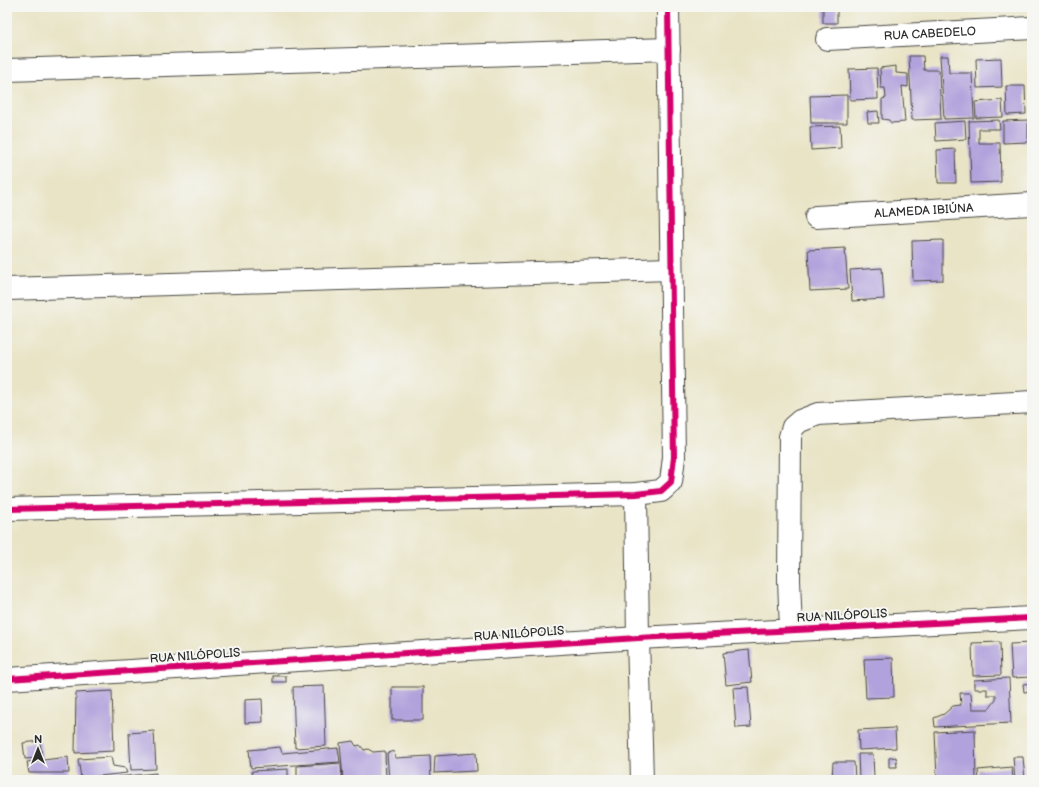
<svg xmlns="http://www.w3.org/2000/svg" width="1039" height="787" font-family="'Balsamiq Sans',sans-serif">
	<style>
		.building { fill: #b1a1dc }
		.lines { fill: none; stroke-linecap: round; stroke-linejoin: round }
		.minor-casing { stroke: #484742; stroke-width: 24 }
		.minor { stroke: #fff; stroke-width: 22 }
		.cycleway-casing { stroke: #f6f6f2; stroke-width: 8 }
		.cycleway { stroke: #d6006c; stroke-width: 6 }
		.labels { text-anchor: middle; dominant-baseline: central; stroke-width: 4; stroke-linejoin: round; paint-order: stroke }
		.street-label { font-size: 12px; fill: #2b2b2b; stroke: #f6f6f2 }
	</style>
	<rect width="100%" height="100%" fill="#f6f6f2"/>
	<filter id="ink" filterUnits="userSpaceOnUse"><feTurbulence type="fractalNoise" baseFrequency=".025" numOctaves="2"/><feDisplacementMap in="SourceGraphic" scale="8" xChannelSelector="R" yChannelSelector="G"/><feConvolveMatrix kernelMatrix="1 2 1 2 8 2 1 2 1" color-interpolation-filters="sRGB"/></filter>
	<filter id="wash" filterUnits="userSpaceOnUse"><feTurbulence type="fractalNoise" baseFrequency=".012" numOctaves="4" result="noise"/><feDisplacementMap in="SourceGraphic" scale="16" xChannelSelector="R" yChannelSelector="G"/><feGaussianBlur stdDeviation="0.9" result="paint"/><feColorMatrix in="noise" values="0 0 0 0 0 0 0 0 0 0 0 0 0 0 0 0 0 1.4 0 .05"/><feComposite in="paint" operator="in"/></filter>
	<g filter="url(#wash)">
		<rect width="100%" height="100%" fill="#e9e4c6"/>
		<g id="blocks">
			<g class="building">
				<rect x="823" y="7" width="14" height="16"/>
				<path d="M909,56h14l1,14h15l2,49 -29,1z"/>
				<path d="M940,56h8l1,17h23l2,45 -30,1z"/>
				<path d="M1001,58l1,29 -25,1 -1,-29z"/>
				<path d="M896,66v7l12,1v13l-6,-1 3,36 -14,1 -2,-3 -7,-1v-20l4,-1 -1,-10h-4l-1,-20z"/>
				<path d="M877,68l1,31 -28,1 -1,-31z"/>
				<path d="M1006,86h19l1,28 -19,1z"/>
				<path d="M847,95v28h-36l-1,-27z"/>
				<path d="M1002,100l1,17 -27,1 -1,-16z"/>
				<path d="M878,111l1,12h-11l-1,-11z"/>
				<path d="M999,120l1,9h-21v14h21l1,39 -30,1 -2,-62z"/>
				<path d="M1028,120v22l-25,1v-22z"/>
				<path d="M965,121l1,18 -30,2 -1,-18z"/>
				<path d="M840,126l1,22 -30,2 -1,-23z"/>
				<path d="M955,149l1,34h-18l-1,-33z"/>
				<path d="M943,240v40l-30,1 -1,-40z"/>
				<path d="M845,248l3,41 -38,2 -2,-41z"/>
				<path d="M882,268l2,31 -32,2 -2,-31z"/>
				<rect x="1030" y="324" width="2" height="14"/>
				<rect x="1029" y="349" width="3" height="18"/>
				<path d="M1000,642l1,33 -28,1 -1,-33z"/>
				<path d="M1032,643v34l-20,1 -2,-34z"/>
				<path d="M749,650l3,32 -26,3 -3,-32z"/>
				<path d="M893,658l1,39 -28,1 -2,-39z"/>
				<rect x="273" y="676" width="13" height="6"/>
				<path d="M1009,678l2,45 -76,4 -1,-9 10,-4 9,-8 8,-1 -1,-12h11l1,16h17l7,-9v-5h-9v-6h-13v-9z"/>
				<path d="M1032,683v8l-8,1 -1,-8z"/>
				<path d="M324,686l2,60 -31,2 -2,-61z"/>
				<rect x="392" y="687" width="31" height="33"/>
				<path d="M748,687l3,40 -15,1 -3,-40z"/>
				<path d="M112,691l2,60 -39,2 1,-60z"/>
				<path d="M262,699l1,23 -18,1v-23z"/>
				<path d="M895,728l1,20 -37,2 -1,-20z"/>
				<path d="M975,730l1,50h-39l-2,-48z"/>
				<path d="M154,731l2,38 -25,1 -2,-37z"/>
				<path d="M40,741l2,17 -17,1 -2,-16z"/>
				<path d="M353,741l3,5 4,-1 4,5 4,-1 5,3 12,-1 1,26 -43,3 -3,-37z"/>
				<path d="M280,747l2,6 56,-5 2,14 -89,6 -2,-18z"/>
				<path d="M394,751l1,7 35,-2 1,24h-42l-2,-27z"/>
				<path d="M476,753l1,18 -43,2 1,-17z"/>
				<path d="M858,754h15l1,24h-15z"/>
				<path d="M68,757l1,16h-40l-2,-11z"/>
				<path d="M111,757l2,9 12,2 2,5 -46,5 -3,-19z"/>
				<path d="M896,757l1,10h-8v-9z"/>
				<path d="M1013,757h10l2,23h-10z"/>
				<path d="M1029,757h3v19l-1,1z"/>
				<path d="M833,762h21l1,18h-23z"/>
				<path d="M341,763l1,17h-45v-14z"/>
				<path d="M1012,767l1,13h-34l-1,-10z"/>
				<path d="M288,769v11h-35l-1,-9z"/>
				<path d="M156,773v7h-39v-3z"/>
			</g>
		</g>
	</g>
	<g filter="url(#ink)">
		<use href="#blocks" fill-opacity="0" stroke="#484742" stroke-width="1"/>
		<g class="lines">
			<defs>
				<g id="minor">
					<path id="s1" d="M827,39l205,-11"/>
					<path d="M7,70l662,-21"/>
					<path id="s2" d="M816,217l216,-13"/>
					<path d="M7,289l664,-20"/>
					<path d="M636,494l2,144 4,142"/>
					<path d="M7,509l629,-15 25,-3 10,-9 3,-25 -6,-450"/>
					<path d="M791,630l-2,-50 1,-143 3,-10 7,-6 18,-7 214,-12"/>
					<path d="M7,679l631,-41 394,-20"/>
				</g>
			</defs>
			<use href="#minor" class="minor-casing"/>
			<use href="#minor" class="minor"/>
			<defs>
				<g id="cycleway">
					<path d="M7,509l629,-15 25,-3 10,-9 3,-25 -6,-450"/>
					<path d="M7,679l631,-41 394,-20"/>
				</g>
			</defs>
			<use href="#cycleway" class="cycleway-casing"/>
			<use href="#cycleway" class="cycleway"/>
		</g>
	</g>
	<g class="labels">
		<g class="street-label">
			<text stroke="none"><textPath href="#s1" startOffset="103">RUA CABEDELO</textPath></text>
			<text stroke="none"><textPath href="#s2" startOffset="108">ALAMEDA IBIÚNA</textPath></text>
			<text transform="translate(842 616) rotate(-3)">RUA NILÓPOLIS</text>
			<text transform="translate(519 634) rotate(-4)">RUA NILÓPOLIS</text>
			<text transform="translate(195 656) rotate(-4)">RUA NILÓPOLIS</text>
		</g>
	</g>
	<rect width="1039" height="787" fill="none" stroke="#f6f6f2" stroke-width="24"/>
	<g transform="translate(38 749)" stroke="#f6f6f2" stroke-width="3" paint-order="stroke">
	<path d="M0-3L7 15L0 10L-7 15Z" fill="#2b2b2b"/>
	<text y="-6" font-size="11" font-weight="bold" text-anchor="middle" fill="#2b2b2b">N</text>
	</g>
</svg>
